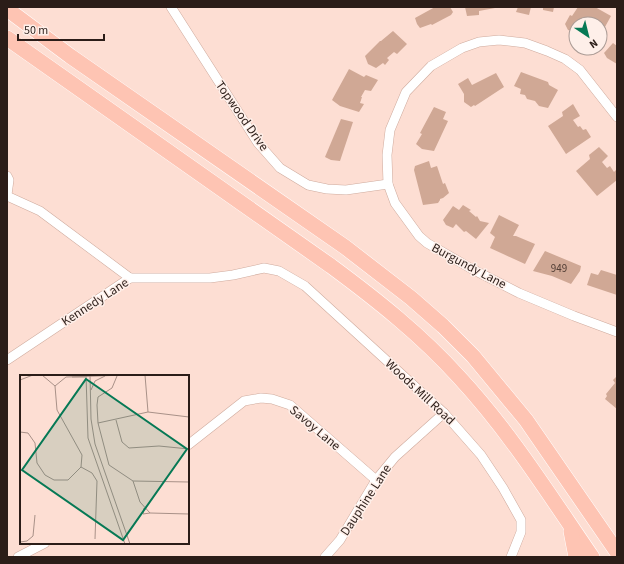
<svg xmlns="http://www.w3.org/2000/svg" width="624" height="564" font-family="'Source Sans 3',sans-serif">
	<style>
		.building { fill: #d0a895 }
		.lines { fill: none; stroke-linecap: round; stroke-linejoin: round }
		.minor-casing { stroke: #cfab9e; stroke-width: 10 }
		.trunk-casing { stroke: #fff; stroke-width: 16 }
		.minor { stroke: #fff; stroke-width: 9 }
		.trunk { stroke: #fec4b3; stroke-width: 15 }
		.labels { text-anchor: middle; dominant-baseline: central; stroke-width: 3; stroke-linejoin: round; paint-order: stroke }
		.number-label { font-size: 11px; fill: #544037 }
		.street-label { font-size: 13px; fill: #2b1d18; stroke: #feefe9 }
		.inset-road { fill: none; stroke: #a99188; stroke-width: 1 }
		.view { fill: #067955; fill-opacity: 0.15; stroke: #067955; stroke-width: 2 }
		.inset-edge { fill: none; stroke: #2b1d18; stroke-width: 2 }
	</style>
	<rect width="100%" height="100%" fill="#fdded3"/>
	<g class="building">
		<path d="M435,7h15l3,5 -2,3 -19,10 -1,-1 -11,4 -3,-4 -2,-6z"/>
		<path d="M465,7h30v1l-16,3v4l-12,1z"/>
		<path d="M518,7h13l-2,8 -13,-3z"/>
		<path d="M543,7h11l-1,5 -10,-2z"/>
		<path d="M578,7h17l16,9 -11,20v-12h-24l-1,8 -7,-2 -3,-6 5,-9 2,1z"/>
		<path d="M393,31l14,13 -10,10 -3,-2 -7,6 2,2 -4,5 -2,-2 -7,5 -8,-4 -3,-8 15,-15h1z"/>
		<path d="M613,43l4,3v18l-10,-6 -3,-5z"/>
		<path d="M349,69l15,8 2,-2 12,5 -7,11 -6,-1 -4,7h1l-2,6 4,1 -5,8 -19,-6 -8,-6z"/>
		<path d="M521,72l27,10 1,3 9,5 -10,18 -9,-2 -4,-5 -8,-2 -2,-4 -5,-1 1,-5 -7,-3z"/>
		<path d="M496,73l8,14 -29,19 -1,-1 -3,2 -7,-5v-8l-6,-10 10,-6 4,7z"/>
		<path d="M573,104l7,12 -7,4 5,7 2,-1 3,4 3,-1 5,8 -25,17 -18,-28 15,-10 -1,-4z"/>
		<path d="M434,107l12,5 -3,7 5,2 -14,30 -12,-2 -6,-5 6,-10 -2,-1z"/>
		<path d="M341,119l12,3 -13,39 -9,-1 -6,-3z"/>
		<path d="M599,147l9,9 -6,6 5,6 3,-2 4,6 2,-2 1,1v9l-20,16 -21,-25 14,-12 -1,-4z"/>
		<path d="M429,161l2,7 6,-2 6,18 2,-1 4,10 -6,5 -3,1v1l-2,3 -15,2 -9,-35 1,-4z"/>
		<path d="M463,205l8,5 -2,1 7,6 1,-1 3,5 9,2 -13,16 -10,-8 -2,1 -8,-8 -3,4 -7,-3 -3,-5 10,-14 6,4z"/>
		<path d="M499,215l20,10 -6,11h3l19,8 -10,20 -35,-16 5,-11 -5,-4z"/>
		<path d="M545,251l36,15 -1,5 -9,13 -19,-8 -19,-5z"/>
		<path d="M601,270l16,5v20l-30,-10 4,-12 7,2z"/>
		<path d="M617,376v33l-12,-10 2,-3 -1,-2 9,-11 -2,-3z"/>
	</g>
	<g class="lines">
		<defs>
			<g id="minor">
				<path d="M171,7l87,136 22,25 28,17 19,4 19,1 42,-6"/>
				<path d="M617,117l-37,-47 -15,-11 -18,-8 -22,-8 -26,-3 -20,2 -17,6 -31,18 -25,26 -16,38 -3,25 1,29 7,19 24,33 8,7 45,26 47,24 55,23 43,16"/>
				<path d="M7,176l2,4 -2,15"/>
				<path d="M7,196l33,15 90,67"/>
				<path d="M7,360l123,-82h80l23,-3 31,-7 15,3 26,15 139,127 37,42 22,33 18,32v12l-10,25"/>
				<path d="M188,445l56,-44 17,-3 11,1 18,6 86,75"/>
				<path d="M18,557l27,-14"/>
				<path d="M325,557l15,-17 36,-60 19,-23 49,-44"/>
			</g>
			<g id="trunk">
				<path d="M7,9l63,47 275,191 66,51 32,28 30,30 53,64 91,132"/>
				<path d="M7,38l324,228c46,34 90,69 128,111 51,55 91,119 133,180"/>
				<path d="M571,531l5,26"/>
			</g>
		</defs>
		<use href="#minor" class="minor-casing"/>
		<use href="#trunk" class="trunk-casing"/>
		<use href="#minor" class="minor"/>
		<use href="#trunk" class="trunk"/>
	</g>
	<g class="labels">
		<g class="number-label">
			<text x="559" y="268">949</text>
		</g>
		<g class="street-label">
			<text transform="translate(242 116) rotate(55)">Topwood Drive</text>
			<text transform="translate(469 266) rotate(28)">Burgundy Lane</text>
			<text transform="translate(95 302) rotate(-33)">Kennedy Lane</text>
			<text transform="translate(420 392) rotate(43)">Woods Mill Road</text>
			<text transform="translate(315 428) rotate(40)">Savoy Lane</text>
			<text transform="translate(366 500) rotate(-57)">Dauphine Lane</text>
		</g>
	</g>
	<g transform="translate(20 375)">
		<rect width="169" height="169" fill="#fdded3"/>
		<path class="inset-road" d="M22,0l13,11M66,0l2,63 37,106M70,0l1,44 4,25 35,100M125,0l3,37M97,1l-5,12 -14,9 -1,8 1,18 11,42 24,16 56,1M52,2h13M0,5l13,-5M71,15l4,-9 10,-5M96,45l6,22 7,6 30,-2 30,3M78,48l50,-11 41,5M0,57l8,1 7,10 2,20 8,12 9,5h14l13,-13 1,-12 -25,-45 -2,-24 11,-9 60,-2M61,92l11,6 5,8 -2,58M113,106l7,21 10,11 39,1M124,133l-1,6 7,-1M0,167l7,-1 6,-5 2,-21"/>
		<path class="view" d="M66,4l101,70 -64,91 -101,-70z"/>
		<rect width="169" height="169" class="inset-edge"/>
	</g>
	<rect width="624" height="564" fill="none" stroke="#2b1d18" stroke-width="16"/>
	<g transform="translate(588 36) rotate(145)"><circle r="19" fill="#feefe9" stroke="#aa9b95"/>
	<path d="M0-3L7 15L0 10L-7 15Z" fill="#067955"/>
	<text y="-6" font-size="11" font-weight="bold" text-anchor="middle" fill="#2b1d18">N</text>
	</g>
	<path d="M18 34v6h86v-6" fill="none" stroke="#2b1d18" stroke-width="2"/>
	<text x="24" y="34" font-size="12" fill="#2b1d18" stroke="#feefe9" stroke-width="3" paint-order="stroke">50 m</text>
</svg>
